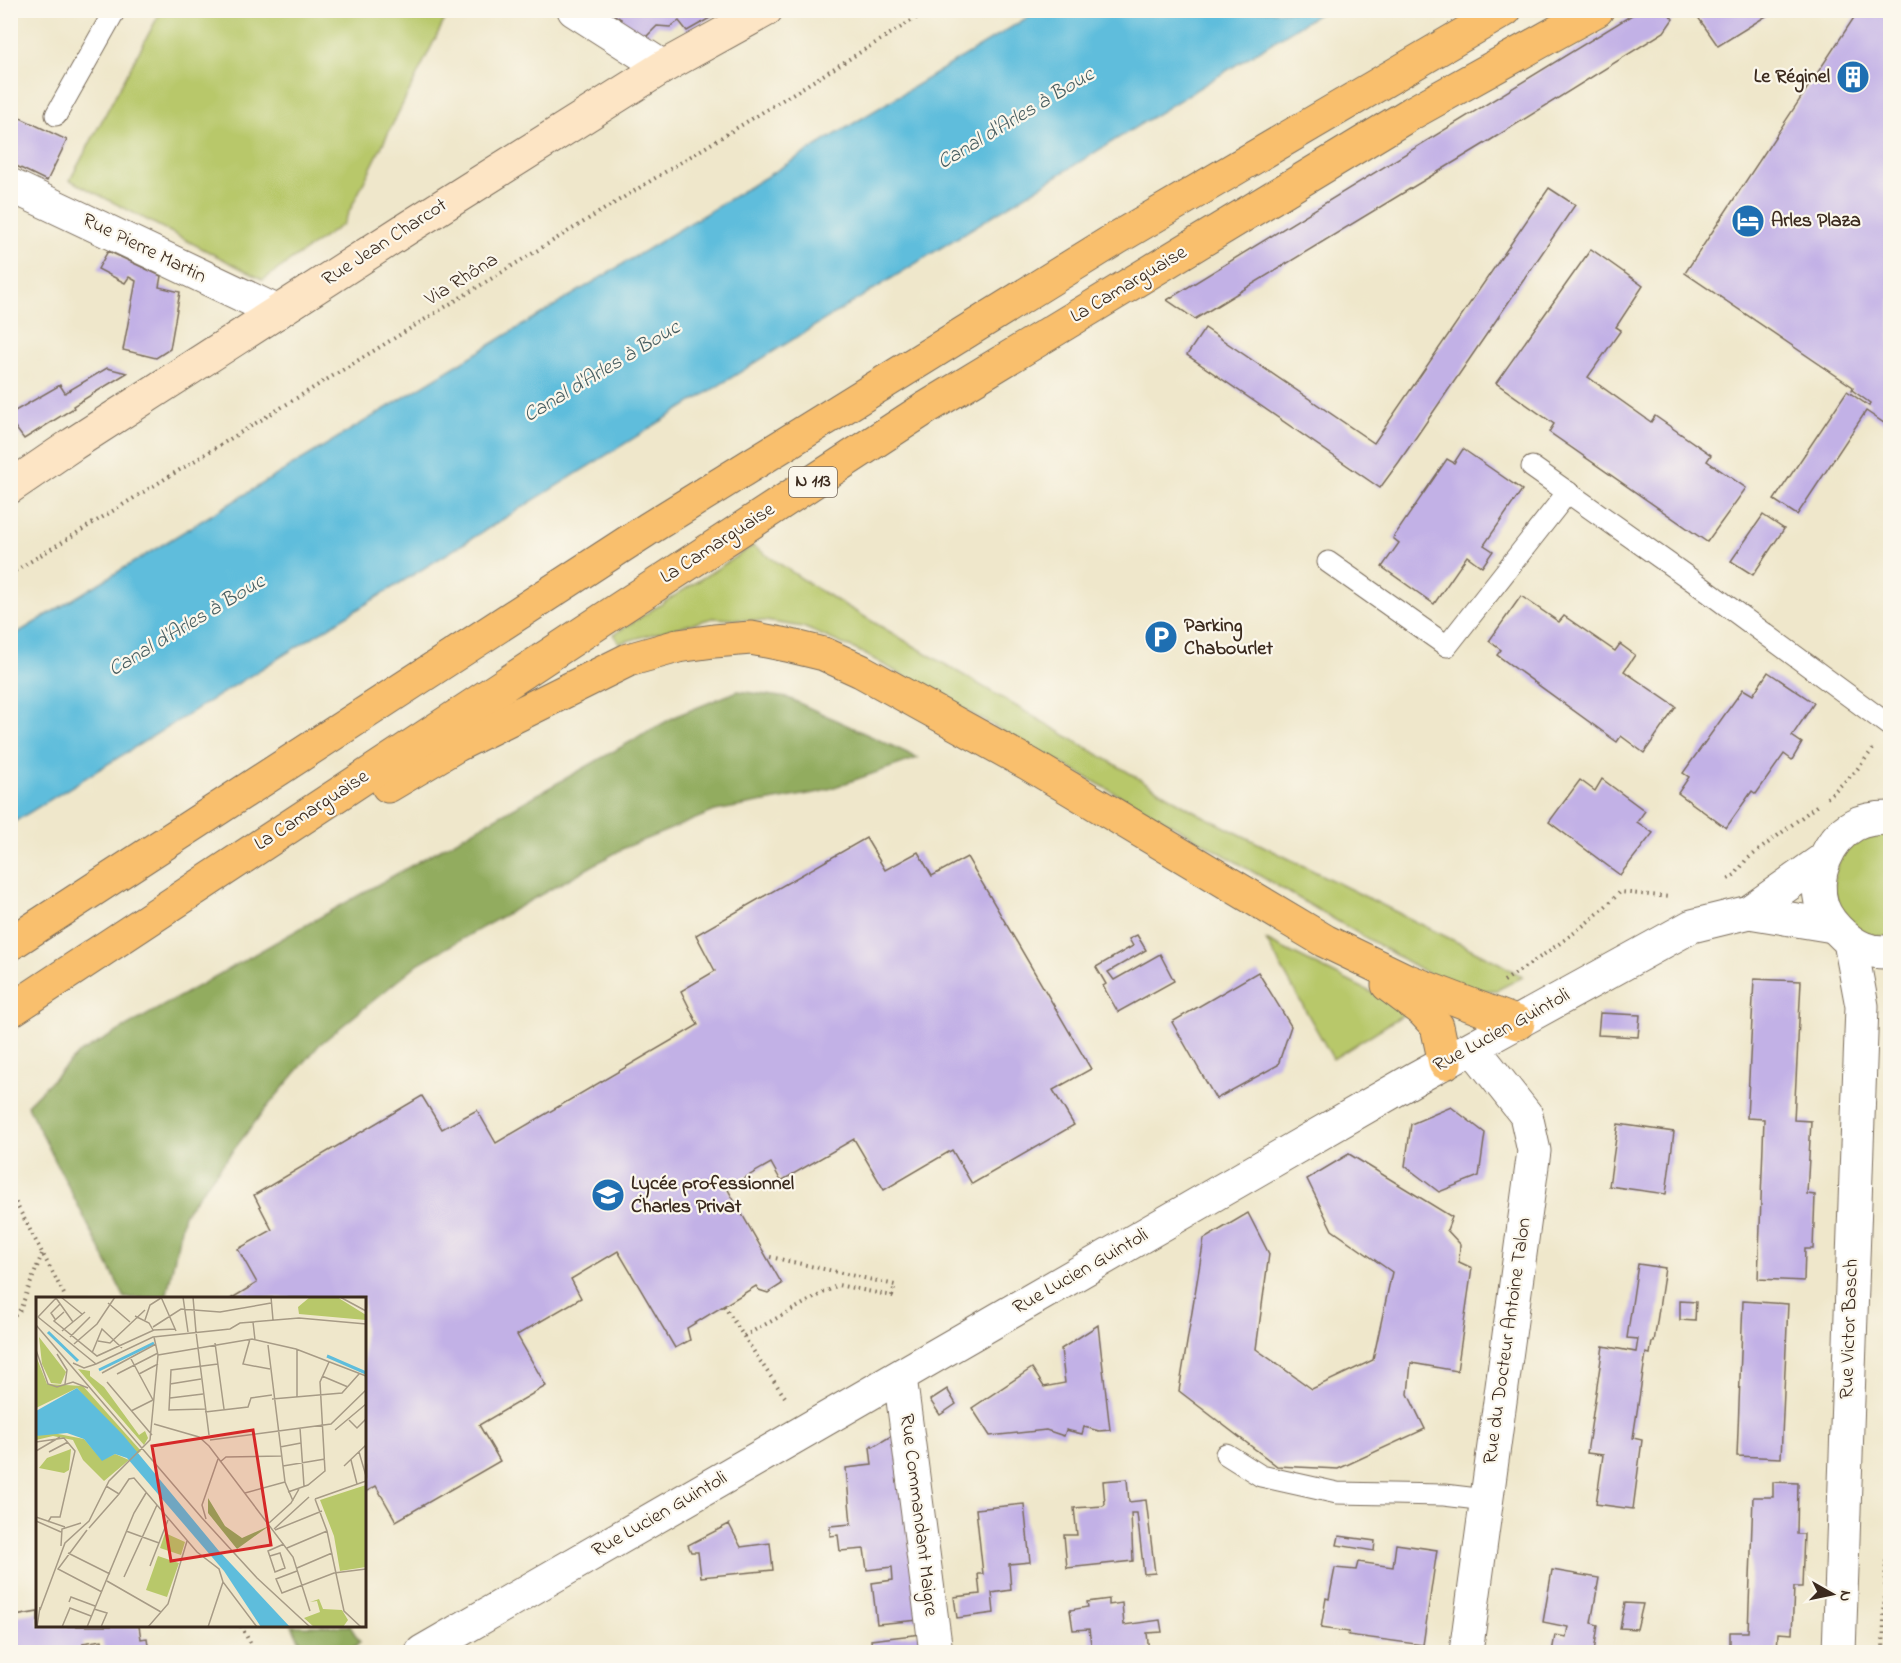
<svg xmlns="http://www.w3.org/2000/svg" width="1901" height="1663" font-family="'Indie Flower',sans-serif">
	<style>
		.green { fill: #b8c86a; stroke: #7a7944; stroke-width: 1.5 }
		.forest { fill: #92ac5e; stroke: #666b3e; stroke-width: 1.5 }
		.water { fill: #5ebddc; stroke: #4c747d; stroke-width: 1.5 }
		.building { fill: #c2b1e6 }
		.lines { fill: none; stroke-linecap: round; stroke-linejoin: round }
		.lane-casing { stroke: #7a6c5b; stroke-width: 23 }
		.street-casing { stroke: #7a6c5b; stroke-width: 35 }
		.secondary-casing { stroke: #7a6c5b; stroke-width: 35 }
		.highway-casing { stroke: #7a6c5b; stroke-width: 35 }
		.path { stroke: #7a6c5b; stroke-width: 4; stroke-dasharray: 1.5 4.5; stroke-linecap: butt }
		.lane { stroke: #fff; stroke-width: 21 }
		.street { stroke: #fff; stroke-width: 33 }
		.secondary { stroke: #fde5c5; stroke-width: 33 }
		.highway { stroke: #f9bf6d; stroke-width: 33 }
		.labels { text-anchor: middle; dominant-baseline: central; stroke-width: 4.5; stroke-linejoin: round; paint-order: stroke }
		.shield { fill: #fbf7ec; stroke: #75685c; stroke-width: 1.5 }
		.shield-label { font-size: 18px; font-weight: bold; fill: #3b2a1e }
		.poi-label { font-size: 20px; font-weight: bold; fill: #3b2a1e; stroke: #fbf7ec; text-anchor: start }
		.street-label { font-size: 20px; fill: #3b2a1e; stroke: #fbf7ec }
		.water-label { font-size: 21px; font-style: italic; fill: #475d60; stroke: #fbf7ec }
		.inset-river { fill: none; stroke: #5ebddc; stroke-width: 3 }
		.inset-road { fill: none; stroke: #a79b86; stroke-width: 1.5 }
		.view { fill: #d62828; fill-opacity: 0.15; stroke: #d62828; stroke-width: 3 }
		.inset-edge { fill: none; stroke: #3b2a1e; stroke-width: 3 }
	</style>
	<rect width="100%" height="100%" fill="#fbf7ec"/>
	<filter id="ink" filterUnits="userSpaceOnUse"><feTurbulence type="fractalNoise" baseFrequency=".0167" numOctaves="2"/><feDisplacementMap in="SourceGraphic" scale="12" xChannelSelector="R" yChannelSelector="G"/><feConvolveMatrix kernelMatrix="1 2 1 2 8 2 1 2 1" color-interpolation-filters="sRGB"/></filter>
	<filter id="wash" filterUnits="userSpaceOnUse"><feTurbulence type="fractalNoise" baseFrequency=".008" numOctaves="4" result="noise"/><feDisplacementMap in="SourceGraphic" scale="24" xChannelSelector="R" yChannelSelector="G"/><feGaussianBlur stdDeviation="1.35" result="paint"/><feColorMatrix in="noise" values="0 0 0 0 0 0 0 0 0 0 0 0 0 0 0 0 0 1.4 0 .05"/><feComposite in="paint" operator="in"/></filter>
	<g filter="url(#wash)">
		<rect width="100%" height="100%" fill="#efe7cb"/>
		<g class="green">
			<path d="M161,11h288l-106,213 -80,56 -193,-100z"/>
			<path d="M753,546l66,44 380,224 298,148 26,15 -26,13 -24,1 -23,-5 -65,-37 -205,-120 -235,-130 -84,-47 -58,-25 -38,-6 -52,-3 -94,25 -5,-9z"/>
			<path d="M1890,833v105c-8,-2 -19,-2 -27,-5 -6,-3 -12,-12 -17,-16 -19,-21 -15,-58 9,-74 11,-8 23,-9 35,-10z"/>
			<path d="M1266,940l143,71 -76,48z"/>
		</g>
		<g class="forest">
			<path d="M738,691l50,7 130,60 -98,34 -105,19 -91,37 -205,115 -100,82 -57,68 -78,101 -18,84h-41l-98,-193 51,-51 598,-338z"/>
			<path d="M292,1626h58l10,16 -11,10h-43z"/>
		</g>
		<path class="water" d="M1038,11h285l-1312,813v-187z"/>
		<g id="blocks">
			<g class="building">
				<path d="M606,10h118l-37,21 -8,-10 -9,6 -13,-1 -13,13 -26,-16 3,-4z"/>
				<path d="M1640,10h26l7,9 -9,13 -175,109 -294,178 -28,-19z"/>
				<path d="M1693,10h83l-58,36z"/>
				<path d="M1859,10h31v417l-24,-16 -69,104 -23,-15 73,-109 22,15 1,-3 -18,-13 1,-3 -168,-114z"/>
				<path d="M10,113l57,27 -20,41 -37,-18z"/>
				<path d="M1549,188l26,17 -176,257 -19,26 -193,-133 18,-27 169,115z"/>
				<path d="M1591,249l52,37 -27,41 5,3 -33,47 63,45 4,-6 56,39 -4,6 39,27 -39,54 -158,-110 5,-8 -58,-41z"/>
				<path d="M108,251l53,25 -2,11 21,5 -10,57 -14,9 -33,-8 13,-69 -7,-4 -4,6 -27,-14z"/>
				<path d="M107,368l20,5 -54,33 1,2 -50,31 -9,-12 -5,3v-26l5,7 45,-26 5,8z"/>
				<path d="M1463,449l59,41 -38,55 9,6 -11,16 -15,-11 -33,48 -52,-37 17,-24 -6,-5 54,-79 7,4z"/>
				<path d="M1763,515l21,14 -31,46 -22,-14z"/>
				<path d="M1521,596l38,26 5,-6 51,35 5,-7 15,11 -11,16 52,36 -32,46 -23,-17 -4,6 -120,-87 4,-5 -12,-9z"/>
				<path d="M1768,672l46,31 -22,33 10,7 -10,17 -8,-6 -28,40 -4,-3 -26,37 -48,-35 11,-16 -6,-4 60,-84 10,6z"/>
				<path d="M1602,779l43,32 -8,11 16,11 -33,42 -71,-53 31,-42 15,11z"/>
				<path d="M866,838l19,32 33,-18 14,24 35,-19 124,212 -38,21 21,35 -102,59 -20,-34 -68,40 -30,-51 -73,42 -10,-18 -44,25 55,96 -14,9 -9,-3 -3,-4 -69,42 3,12 -15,8 -57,-97 -47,28 10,19 -64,37 29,51 -67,39 21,36 -104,60 -20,-35 -12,7v-195h-132l25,-15 -19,-34 34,-19 -18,-35 168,-99 20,33 35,-19 19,33 202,-118 -17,-34 34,-20 -19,-36z"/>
				<path d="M1137,935l9,15 -38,22 6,8 46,-26 14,27 -56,31 -15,-26 3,-2 -10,-17 37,-21 -4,-7z"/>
				<path d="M1258,972l33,54 -13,39 -62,34 -44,-77z"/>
				<path d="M1754,979l47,2 -7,139 17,1 -4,73 8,1 -2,54h-8l-1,32 -46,-2 6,-160 -17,-1z"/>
				<path d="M1600,1013l40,2 -2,22 -40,-2z"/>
				<path d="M1451,1107l34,26 -6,43 -40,16 -34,-26 6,-42z"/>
				<path d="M1618,1124l56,8 -8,62 -57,-8z"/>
				<path d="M1349,1154l103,63 -5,13 13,14 -1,18 13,6 -15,103 -46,-8 -3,31 17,35 -87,40 -61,-3 -98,-75 25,-152 44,-26 21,41 -13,95 56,40 61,-29 19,-88 -60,-42 -25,-51z"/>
				<path d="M1638,1264l27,4 -11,74h-2l-2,12 -4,-1 -13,85 9,2 -9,69 -37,-5 7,-49 -16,-2 16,-107 33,6 2,-13 -11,-1z"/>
				<path d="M1680,1301l16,1 -1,19 -15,-1z"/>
				<path d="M1743,1301l45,3 -7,154 -44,-2z"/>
				<path d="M1098,1325l12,105 -11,1 -15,-4 -2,7 -16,-4 -2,6 -18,-6 -56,6 -18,-28 60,-40 12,19 21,-4 -4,-34z"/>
				<path d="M947,1389l9,15 -16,11 -10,-15z"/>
				<path d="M896,1433l23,187 -42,4 -5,-41 21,-3 -1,-13 -25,3 -3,-21 -24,2 -2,-16 -8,1v-10l21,-2 -5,-56 26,-3 -2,-18 2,-2 1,2z"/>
				<path d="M1127,1479l2,23 17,-2 9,73 -11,1 -7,-61h-6l2,48 -66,7 -3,-33h13l-3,-27 29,-2 2,-2 -2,-23z"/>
				<path d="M1773,1482l25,1 -1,51h7l-1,26 -1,27h-8l-2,47 -14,-1 -1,19h-47v-20h18l5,-135h20z"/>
				<path d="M1024,1504l6,58 -21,2 2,26 -19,3 2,20 -37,5 -3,-21 26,-3 -2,-20h5l-7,-65z"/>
				<path d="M729,1524l12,23 29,-4 3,27 -72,7 -3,-25h-7l-3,-7z"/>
				<path d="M1339,1536l36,5 -1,10 -37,-6z"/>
				<path d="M1396,1544l41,6 -14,95 -75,-10 1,-3 -28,-4 5,-30 3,1 6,-31 21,2 2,-8 35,5z"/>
				<path d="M1552,1570l47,8 -8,45 7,2 -4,27h-42l3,-17 11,2 2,-10 -25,-5z"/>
				<path d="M1109,1599v6l13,-2 2,22 36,-5 2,12 -15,1 2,19h-57l-3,-23 -16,1 -3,-20 18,-3 -1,-5z"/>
				<path d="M1625,1603l18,1 -6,25 -17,-1z"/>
				<path d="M38,1612v14h101l2,13 6,-1 2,14h-44l-3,-12 -19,3v6l-19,3h-54v-35z"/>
				<path d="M921,1634l2,18h-51l-1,-12z"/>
			</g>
		</g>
	</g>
	<g filter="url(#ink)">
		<use href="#blocks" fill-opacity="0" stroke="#7a6c5b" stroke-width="1.5"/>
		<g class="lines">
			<defs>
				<g id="lane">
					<path d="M56,115l59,-105"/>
					<path d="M1532,467l164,116 194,143"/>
					<path d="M1328,562l119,84 121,-154"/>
					<path d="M1226,1454l35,22 76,17 107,2 42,5"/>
				</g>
				<g id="street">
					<path d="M574,10l89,57"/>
					<path d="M10,185l268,127"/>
					<path d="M1890,818c-12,0 -25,1 -36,7 -27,15 -41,51 -32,81 4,12 12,21 22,30 7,6 18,13 28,15 6,1 13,1 18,1"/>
					<path d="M1749,912l84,14"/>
					<path d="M900,1377l36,275"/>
					<path d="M422,1652l994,-574 276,-152 57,-14 75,-53"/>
					<path d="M1466,1652l68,-501 -8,-36 -53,-67"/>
					<path d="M1839,1652l23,-646 -12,-64"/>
				</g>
				<path id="secondary" d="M10,487l63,-43 336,-217 254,-160 103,-57"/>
				<g id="highway">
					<path d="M388,786l69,-41 171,-85 50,-14 36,-5 37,-3 36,7 37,9 37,17 168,93 296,177 81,39 112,43"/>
					<path d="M10,944l638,-415 469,-291 388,-228"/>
					<path d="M1388,985l35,26 14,15 8,37"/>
					<path d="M10,1011l606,-400 310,-203 486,-295 185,-103"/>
				</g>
			</defs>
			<use href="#lane" class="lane-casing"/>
			<use href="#street" class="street-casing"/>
			<use href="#secondary" class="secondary-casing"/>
			<use href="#highway" class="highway-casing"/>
			<g class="path">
				<path d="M10,574l919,-564"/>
				<path d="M1827,798l28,-26 18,-23"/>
				<path d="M1728,879l7,-4 11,-15 73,-56"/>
				<path d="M1504,981c41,-27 82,-53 116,-89l50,5"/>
				<path d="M10,1192l56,106"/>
				<path d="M724,1306l36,55 27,39"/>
				<path d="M10,1319l10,-9 22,-56"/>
				<path d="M744,1336l94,-51 54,11 3,-11 -129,-29"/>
				<path d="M241,1626l14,26"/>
				<path d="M1883,1652l7,-217"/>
			</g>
			<use href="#lane" class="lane"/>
			<use href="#street" class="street"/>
			<use href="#secondary" class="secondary"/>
			<use href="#highway" class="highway"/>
		</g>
	</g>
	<defs>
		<symbol id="building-disc" viewBox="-11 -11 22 22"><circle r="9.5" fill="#1f6fb2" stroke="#fbf7ec"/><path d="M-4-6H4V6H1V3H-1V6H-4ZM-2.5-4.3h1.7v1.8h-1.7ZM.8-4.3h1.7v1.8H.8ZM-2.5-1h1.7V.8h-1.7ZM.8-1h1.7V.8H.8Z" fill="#fff"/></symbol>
		<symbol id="hotel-disc" viewBox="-11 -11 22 22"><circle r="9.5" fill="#1f6fb2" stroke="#fbf7ec"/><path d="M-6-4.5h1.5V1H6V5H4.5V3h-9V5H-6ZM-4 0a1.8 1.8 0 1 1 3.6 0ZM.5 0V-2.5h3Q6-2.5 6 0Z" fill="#fff"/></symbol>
		<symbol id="parking-disc" viewBox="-11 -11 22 22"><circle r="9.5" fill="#1f6fb2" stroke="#fbf7ec"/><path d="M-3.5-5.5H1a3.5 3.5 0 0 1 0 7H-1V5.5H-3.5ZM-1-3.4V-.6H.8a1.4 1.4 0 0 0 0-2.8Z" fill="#fff"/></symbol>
		<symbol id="school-disc" viewBox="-11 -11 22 22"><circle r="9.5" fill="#1f6fb2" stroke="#fbf7ec"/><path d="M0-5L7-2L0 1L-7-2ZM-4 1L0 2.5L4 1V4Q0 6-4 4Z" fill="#fff"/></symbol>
	</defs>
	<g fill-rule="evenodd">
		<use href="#building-disc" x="1834" y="58" width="38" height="38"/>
		<use href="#hotel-disc" x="1729" y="202" width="38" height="38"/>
		<use href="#parking-disc" x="1142" y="618" width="38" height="38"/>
		<use href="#school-disc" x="589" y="1176" width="38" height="38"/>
	</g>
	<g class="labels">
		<rect class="shield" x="789" y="467" width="48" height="30" rx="4.5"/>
		<g class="shield-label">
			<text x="813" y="482">N 113</text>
		</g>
		<g class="poi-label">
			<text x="1830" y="77" text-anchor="end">Le Réginel</text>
			<text x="1771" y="221">Arles Plaza</text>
			<text x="1184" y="626">Parking<tspan x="1184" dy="23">Chabourlet</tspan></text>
			<text x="631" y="1184">Lycée professionnel<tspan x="631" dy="23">Charles Privat</tspan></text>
		</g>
		<g class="street-label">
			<text transform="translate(385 243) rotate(-33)">Rue Jean Charcot</text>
			<text transform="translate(144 249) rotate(26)">Rue Pierre Martin</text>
			<text transform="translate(462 280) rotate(-32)">Via Rhôna</text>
			<text transform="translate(1129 285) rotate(-31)">La Camarguaise</text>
			<text transform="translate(718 544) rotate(-33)">La Camarguaise</text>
			<text transform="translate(312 811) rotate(-33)">La Camarguaise</text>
			<text transform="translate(1502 1031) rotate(-29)">Rue Lucien Guintoli</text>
			<text transform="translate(1081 1272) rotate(-30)">Rue Lucien Guintoli</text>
			<text transform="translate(1850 1329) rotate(-88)">Rue Victor Basch</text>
			<text transform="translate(1508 1341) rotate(-82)">Rue du Docteur Antoine Talon</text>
			<text transform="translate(660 1515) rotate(-30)">Rue Lucien Guintoli</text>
			<text transform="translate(918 1515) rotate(83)">Rue Commandant Maigre</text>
		</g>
		<g class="water-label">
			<text transform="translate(1016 119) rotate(-31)">Canal d'Arles à Bouc</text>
			<text transform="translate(602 372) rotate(-31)">Canal d'Arles à Bouc</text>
			<text transform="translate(187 626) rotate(-31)">Canal d'Arles à Bouc</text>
		</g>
	</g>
	<g transform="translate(36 1297)">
		<rect width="330" height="330" fill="#efe7cb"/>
		<path d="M274,0h27l29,18v5l-67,-6 -1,-7zM3,40l27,35 -5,12 -10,-1 -9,-19zM0,59l11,28 36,2 58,65 -5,4 -59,-67 -41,20zM42,72l12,2v5l14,11 35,48 6,-4 3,7 -4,7zM12,135l36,7 18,21 13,-6 14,6 -25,21 -21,-21 -10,-20 -20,-4 -17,4v-4zM35,152l-2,21 -5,3 -25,-5 8,-10zM330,188v82l-26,4 -6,-35 -14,-36zM129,236l20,9 -4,13 -21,-7zM122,259l21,7 -12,34 -21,-7zM283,302l4,10 19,1 6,10 -5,7h-29l-10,-9 16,-6 -3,-11 -7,1z" fill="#b8c86a"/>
		<path d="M172,201l17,28 17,12 27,-12 -32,23 -29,-36z" fill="#92ac5e"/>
		<path d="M41,91l46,47 96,116 71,76h-29l-37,-56 -97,-113 -12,-4 -13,7 -18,-22 -17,-6 -31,3v-25z" fill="#5ebddc"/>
		<path class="inset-river" d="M12,35l30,29M291,59l39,17M63,73l55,-27"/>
		<path class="inset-road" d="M25,0l21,17M125,0l15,34M147,0l5,35M157,0l3,35M235,0l2,23M304,0l26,14M20,1l17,24M72,6l22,19M28,15l-10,9 43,35 57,-26 21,-1M99,19l14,7 4,7M2,20l58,47M2,20l19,-20M19,22l-4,-6 9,-9M109,23l5,-15 11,-7M217,25l2,18M0,28l166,193 55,60 53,49M117,30l28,-18 39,3 51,-9M26,34l23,-19M160,35l13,103M34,40l20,-20M214,42l-7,25 27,5M62,44l12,2 35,-33M179,46l9,66M38,47l23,-20 18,-27M232,48l17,137 8,19M0,53l12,34 9,3 16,-5 15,6M56,56l10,-24 20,19M21,57l10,16 -2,14M122,58l94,-16 44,10 70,27M94,60l23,43M37,66l11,5 12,-4M60,67l57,-27 77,-8 10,-6 59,-5 67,6M66,76l54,-29M81,77l41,-21M103,77l19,-10M286,79l26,11M71,85l45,53M134,87l31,-5M261,100v-47M134,101l33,-4M236,102l70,-6 17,-19M169,112l-36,1 2,-40 47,-6M95,114l22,-11M169,115l43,-5 3,-9 21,-3M313,123l8,8 9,-9M118,127l45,13 10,9 84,111 17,54M264,131l4,58M299,133l31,-26M174,143l121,-16 35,-34M0,145l28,-4 11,13 -15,66h-9l-3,5M244,150l21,-4M0,154l24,-14M13,155l19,-10M323,155l7,24M315,163l6,24M184,165l6,-5 55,-1M247,169l42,-7M308,169l22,-21M70,189l13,8 10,-15 5,-1 63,74 22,17 4,13 34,45M252,195l20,-7 17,-14 -5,-89 9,-20M209,196l40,-11M279,202l12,32 17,80 17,16M279,202l51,-18M0,220l29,10M170,222l-4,-14 16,-46M0,224l25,11M233,226l22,-20 8,-14M53,231l30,-34M238,232l35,-32M51,233l-29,39 44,23M239,233l47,-19M90,234l33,12M25,249l1,-17 19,-6M251,251l40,-17M32,256l42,21M234,259l10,-3 5,15 -10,4 -7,-21 16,-7M114,269l18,-46M261,271l35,-15M261,274l-21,8 6,14 52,-20 32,-4M88,280l33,-72M71,284l54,31M33,305l2,-5 24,9M58,312l13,4 -6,14M4,313l25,-67 24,-22 20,-40 41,-41 8,-85 -4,-18M1,330l3,-20M26,330l8,-19 21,8M51,330l47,-114 12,-20M112,330l20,-23 19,-63M172,330l15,-45"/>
		<path class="view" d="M217,133l18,115 -100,16 -19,-115z"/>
		<rect width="330" height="330" class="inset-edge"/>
	</g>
	<rect width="1901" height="1663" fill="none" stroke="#fbf7ec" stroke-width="36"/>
	<g transform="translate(1832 1594) rotate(99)" stroke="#fbf7ec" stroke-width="4.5" paint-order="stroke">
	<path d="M0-4.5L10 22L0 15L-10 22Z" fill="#3b2a1e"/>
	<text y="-9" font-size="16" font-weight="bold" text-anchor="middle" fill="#3b2a1e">N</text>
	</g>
</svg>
